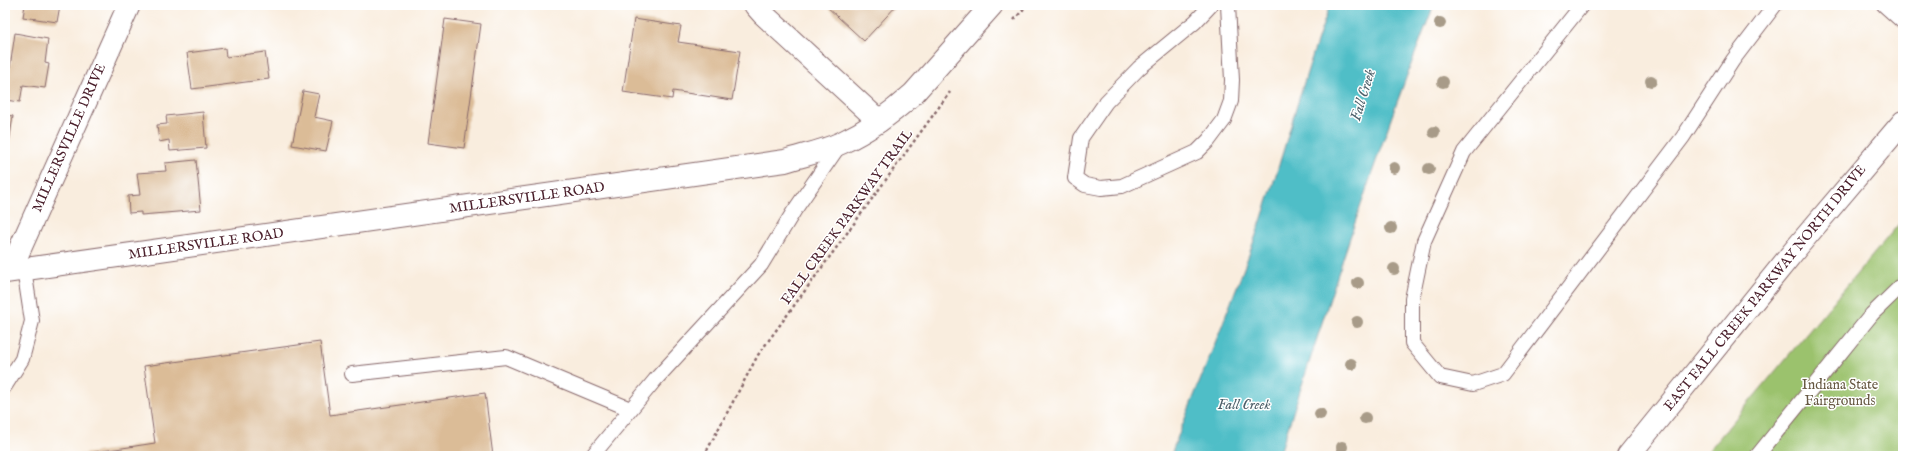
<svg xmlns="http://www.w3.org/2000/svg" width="1908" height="461" font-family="'IM FELL English',serif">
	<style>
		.green { fill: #9bc26d; stroke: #72704c }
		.water { fill: #50bec7; stroke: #4d6e79 }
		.building { fill: #dbbc97 }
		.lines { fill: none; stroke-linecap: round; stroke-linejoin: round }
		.lane-casing { stroke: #87676a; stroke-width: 16 }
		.street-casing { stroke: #87676a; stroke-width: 24 }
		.secondary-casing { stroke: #87676a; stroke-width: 24 }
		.primary-casing { stroke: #87676a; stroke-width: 24 }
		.path { stroke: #87676a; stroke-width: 2.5; stroke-dasharray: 3 3; stroke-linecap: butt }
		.lane { stroke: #fff; stroke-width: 14 }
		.street { stroke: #fff; stroke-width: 22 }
		.secondary { stroke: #fff; stroke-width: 22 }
		.primary { stroke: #fff; stroke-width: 22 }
		.tree { fill: #a89b88 }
		.labels { text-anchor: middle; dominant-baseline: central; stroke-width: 3; stroke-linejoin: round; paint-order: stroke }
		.street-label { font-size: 14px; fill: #4a1f2b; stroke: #fff }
		.park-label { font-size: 14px; fill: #665842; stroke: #fff }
		.water-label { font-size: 15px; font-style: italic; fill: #4c5f69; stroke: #fff }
	</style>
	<rect width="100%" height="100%" fill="#fff"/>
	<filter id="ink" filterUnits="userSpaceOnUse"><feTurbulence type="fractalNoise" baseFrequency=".025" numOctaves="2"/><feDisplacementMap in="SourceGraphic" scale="8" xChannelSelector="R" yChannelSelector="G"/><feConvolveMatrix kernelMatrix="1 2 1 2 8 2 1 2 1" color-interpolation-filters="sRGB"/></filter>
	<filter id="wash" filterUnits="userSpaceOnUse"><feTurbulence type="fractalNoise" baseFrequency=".012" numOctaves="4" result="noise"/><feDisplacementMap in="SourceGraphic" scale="16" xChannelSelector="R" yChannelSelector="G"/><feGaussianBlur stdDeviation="0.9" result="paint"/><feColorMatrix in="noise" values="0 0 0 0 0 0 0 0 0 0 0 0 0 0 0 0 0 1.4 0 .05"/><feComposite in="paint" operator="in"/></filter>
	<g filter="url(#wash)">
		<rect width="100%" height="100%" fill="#f9edde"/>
		<path class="green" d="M1903,219v237h-199z"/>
		<path class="water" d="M1330,5h104c-59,148 -106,300 -155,451h-107l1,-7c30,-77 62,-153 89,-231 24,-71 42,-143 68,-213z"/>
		<g id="blocks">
			<g class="building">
				<path d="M25,5h35l-3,17 -34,-5z"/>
				<path d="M825,5h72l-33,36z"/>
				<path d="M445,19l36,5 -17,124 -36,-5z"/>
				<path d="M634,19l47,7 -3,16 62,9 -8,49 -59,-9 -1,8 -49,-7z"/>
				<path d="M15,33l33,6 -3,24 4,1 -4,24 -22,-3 -3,17 -15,-2v-20l3,1z"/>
				<path d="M225,48l1,9 39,-5 4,27 -77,10 -5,-36z"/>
				<path d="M303,91l16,3 -5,23 19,4 -7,30 -34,-6z"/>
				<path d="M203,112l3,36 -36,3 -1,-11 -10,2 -2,-17 10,-1 -1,-8z"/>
				<path d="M5,115l8,1 -7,48h-1z"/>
				<path d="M196,160l5,50 -60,5v-3l-12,1 -1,-17 12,-1 -3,-22 29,-2 -1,-8z"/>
				<path d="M320,342l10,73 155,-22 8,63h-423l85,-13 -11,-77z"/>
			</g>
		</g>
	</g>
	<g filter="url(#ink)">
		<use href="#blocks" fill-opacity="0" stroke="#87676a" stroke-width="1"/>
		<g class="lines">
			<defs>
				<g id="lane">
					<path d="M1211,5l-16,17 -56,46 -33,34 -25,36 -6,40 10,7 16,3 21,-2 75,-34 12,-12 15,-20 7,-19 1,-21 -4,-75"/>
					<path d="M1582,5l-118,147 -40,89 -12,58v44l28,34 33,7 30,-10 180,-237 50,-77 42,-55"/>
					<path d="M1884,5l19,17"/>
					<path d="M352,374l154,-17 124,52"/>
					<path d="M5,386l17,-27 10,-38 -8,-52"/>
					<path d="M592,456l63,-76 106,-115 33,-54 47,-68"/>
					<path d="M1757,456l115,-142 31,-30"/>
				</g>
				<g id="street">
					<path d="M755,5l8,9 116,107"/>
					<path d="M10,271l119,-266"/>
				</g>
				<path id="secondary" d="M5,272l780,-111c19,-6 39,-10 56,-18 26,-12 51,-30 72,-49l79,-89"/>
				<path id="primary" d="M1628,456l170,-210 105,-124"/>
			</defs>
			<use href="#lane" class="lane-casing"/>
			<use href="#street" class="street-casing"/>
			<use href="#secondary" class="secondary-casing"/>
			<use href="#primary" class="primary-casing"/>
			<g class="path">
				<path d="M1014,20l13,-15"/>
				<path d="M704,456l54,-101 192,-263"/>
			</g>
			<use href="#lane" class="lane"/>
			<use href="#street" class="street"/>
			<use href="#secondary" class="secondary"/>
			<use href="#primary" class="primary"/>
		</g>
		<g class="tree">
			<circle cx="1440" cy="23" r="6"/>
			<circle cx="1651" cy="81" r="6"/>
			<circle cx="1443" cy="82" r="6"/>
			<circle cx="1434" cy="132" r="6"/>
			<circle cx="1394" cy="168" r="6"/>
			<circle cx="1429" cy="169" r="6"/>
			<circle cx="1391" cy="228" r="6"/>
			<circle cx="1394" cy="269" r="6"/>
			<circle cx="1358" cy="283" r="6"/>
			<circle cx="1357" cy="322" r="6"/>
			<circle cx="1351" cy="364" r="6"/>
			<circle cx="1320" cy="414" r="6"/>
			<circle cx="1365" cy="418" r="6"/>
			<circle cx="1342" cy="447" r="6"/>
		</g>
	</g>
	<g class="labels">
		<g class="street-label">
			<text transform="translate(69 138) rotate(-66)">MILLERSVILLE DRIVE</text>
			<text transform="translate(527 198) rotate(-8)">MILLERSVILLE ROAD</text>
			<text transform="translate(847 217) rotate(-54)">FALL CREEK PARKWAY TRAIL</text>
			<text transform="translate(206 244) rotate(-8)">MILLERSVILLE ROAD</text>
			<text transform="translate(1765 288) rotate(-51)">EAST FALL CREEK PARKWAY NORTH DRIVE</text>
		</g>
		<g class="park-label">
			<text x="1840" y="385">Indiana State<tspan x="1840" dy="16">Fairgrounds</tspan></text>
		</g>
		<g class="water-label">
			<text transform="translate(1363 95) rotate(-73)">Fall Creek</text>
			<text x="1244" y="404">Fall Creek</text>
		</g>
	</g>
	<rect width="1908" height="461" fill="none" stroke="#fff" stroke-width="20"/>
</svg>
